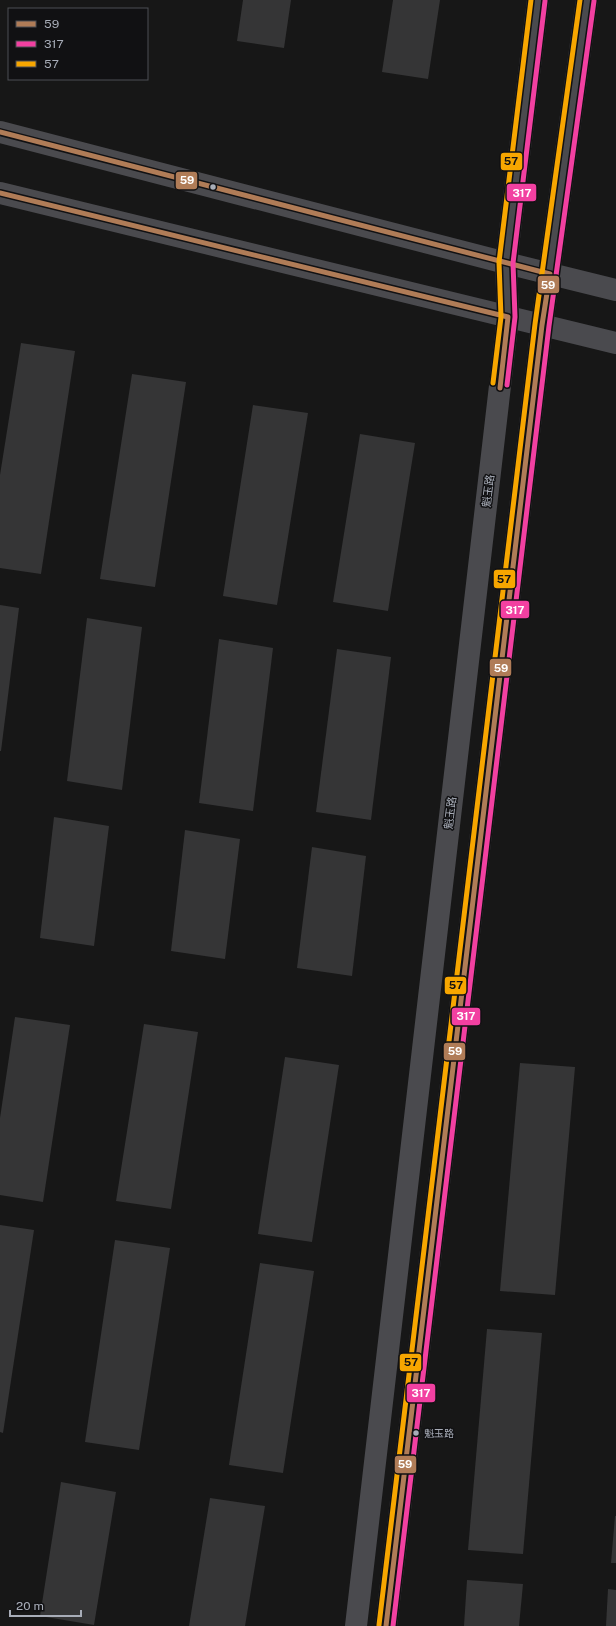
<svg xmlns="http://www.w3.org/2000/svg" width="616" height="1626" font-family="'Public Sans','Noto Sans SC',sans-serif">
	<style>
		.building { fill: #353536 }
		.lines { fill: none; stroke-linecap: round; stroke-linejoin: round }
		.secondary { stroke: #4a4a4e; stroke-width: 22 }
		.bus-1-casing { stroke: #111113; stroke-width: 8 }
		.bus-2-casing { stroke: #111113; stroke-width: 8 }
		.bus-3-casing { stroke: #111113; stroke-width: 8 }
		.bus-1 { stroke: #b07c57; stroke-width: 5 }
		.bus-2 { stroke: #f240a1; stroke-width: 5 }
		.bus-3 { stroke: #f7a600; stroke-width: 5 }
		.bus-dot { fill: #a8adb8; stroke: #111113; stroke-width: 1.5 }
		.labels { text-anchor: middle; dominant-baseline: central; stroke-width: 3; stroke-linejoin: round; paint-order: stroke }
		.bus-label { font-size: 10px; fill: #a8adb8; stroke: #111113; text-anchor: start }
		.street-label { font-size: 11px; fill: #a8adb8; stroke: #111113 }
		.line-badge { stroke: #111113; stroke-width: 1.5 }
		.badge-label { font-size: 11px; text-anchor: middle; font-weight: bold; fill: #fff }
		.pale-badge-label { font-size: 11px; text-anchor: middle; font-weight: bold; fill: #111 }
	</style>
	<rect width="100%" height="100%" fill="#171717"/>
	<g class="building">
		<path d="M243,0h48l-7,48 -47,-7z"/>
		<path d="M393,0h47l-12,79 -46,-7z"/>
		<path d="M21,343l54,8 -34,223 -41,-6v-93z"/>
		<path d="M132,374l54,8 -31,205 -55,-8z"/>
		<path d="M253,405l55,8 -31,192 -54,-9z"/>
		<path d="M360,434l55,9 -27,168 -55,-9z"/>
		<path d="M0,605l19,3 -18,143h-1z"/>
		<path d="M87,618l55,9 -20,163 -55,-9z"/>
		<path d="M219,639l54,9 -20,163 -54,-8z"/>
		<path d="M337,649l54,8 -20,163 -55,-8z"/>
		<path d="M54,817l55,9 -15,120 -54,-8z"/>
		<path d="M185,830l55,9 -15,120 -54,-8z"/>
		<path d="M312,847l54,9 -14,120 -55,-8z"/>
		<path d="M15,1017l55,8 -27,177 -43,-7v-77z"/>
		<path d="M144,1024l54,8 -27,177 -55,-8z"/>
		<path d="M285,1057l54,8 -27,177 -54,-8z"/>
		<path d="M520,1063l55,4 -20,228 -55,-4z"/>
		<path d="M0,1225l34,5 -31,203 -3,-1z"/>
		<path d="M115,1240l55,8 -31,202 -54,-8z"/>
		<path d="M260,1263l54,8 -31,202 -54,-8z"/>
		<path d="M487,1329l55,4 -19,221 -55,-4z"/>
		<path d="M61,1482l55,10 -22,133 -54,-9z"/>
		<path d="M210,1498l55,8 -20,120h-56z"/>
		<path d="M615,1516h1v47h-5z"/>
		<path d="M467,1580l56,4 -4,42h-55z"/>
		<path d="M608,1589l8,1v36h-10z"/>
	</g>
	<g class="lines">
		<g class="secondary">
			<path d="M0,132l506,131 110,27"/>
			<path d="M0,193l616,150"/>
			<path d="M356,1626l152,-1309 -2,-54 32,-263"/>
			<path d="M386,1626l156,-1301 45,-325"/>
		</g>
		<defs>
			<g id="bus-1">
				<path d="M0,132l550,142 -8,51 -156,1301"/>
				<path d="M0,193l508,124 -8,71"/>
			</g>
			<g id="bus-2">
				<path d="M507,385l8,-68 -2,-54 32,-262"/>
				<path d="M393,1626l156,-1300 45,-325"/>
			</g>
			<g id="bus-3">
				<path d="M493,383l8,-66 -2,-55 32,-262"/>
				<path d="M379,1625l156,-1301 45,-324"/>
			</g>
		</defs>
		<use href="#bus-1" class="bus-1-casing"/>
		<use href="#bus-2" class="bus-2-casing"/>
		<use href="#bus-3" class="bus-3-casing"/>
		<use href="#bus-1" class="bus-1"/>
		<use href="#bus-2" class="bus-2"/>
		<use href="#bus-3" class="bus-3"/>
	</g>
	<g class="bus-dot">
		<circle cx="213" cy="187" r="3.5"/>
		<circle cx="416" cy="1433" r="3.5"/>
	</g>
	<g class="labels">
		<g class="bus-label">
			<text x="424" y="1433">魁玉路</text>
		</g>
		<g class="street-label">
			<text transform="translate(488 491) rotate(-83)">魁玉路</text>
			<text transform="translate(450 813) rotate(-83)">魁玉路</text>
		</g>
	</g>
	<g class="line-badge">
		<rect x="500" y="152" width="23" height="19" rx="4" fill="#f7a600"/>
		<rect x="175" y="171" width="23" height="19" rx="4" fill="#b07c57"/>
		<rect x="506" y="183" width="31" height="19" rx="4" fill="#f240a1"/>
		<rect x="537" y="275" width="23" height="19" rx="4" fill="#b07c57"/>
		<rect x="493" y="569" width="23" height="20" rx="4" fill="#f7a600"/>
		<rect x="500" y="600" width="30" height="19" rx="4" fill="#f240a1"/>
		<rect x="489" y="658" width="23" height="19" rx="4" fill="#b07c57"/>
		<rect x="444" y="976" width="23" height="19" rx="4" fill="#f7a600"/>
		<rect x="451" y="1007" width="30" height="19" rx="4" fill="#f240a1"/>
		<rect x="443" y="1042" width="23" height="19" rx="4" fill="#b07c57"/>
		<rect x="399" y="1353" width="23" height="19" rx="4" fill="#f7a600"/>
		<rect x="406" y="1383" width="30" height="20" rx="4" fill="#f240a1"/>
		<rect x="394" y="1455" width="23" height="19" rx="4" fill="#b07c57"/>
	</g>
	<g class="badge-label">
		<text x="187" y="184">59</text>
		<text x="522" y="197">317</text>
		<text x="548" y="289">59</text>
		<text x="515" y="614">317</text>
		<text x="501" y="672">59</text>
		<text x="466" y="1020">317</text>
		<text x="455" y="1055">59</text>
		<text x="421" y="1397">317</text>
		<text x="405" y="1468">59</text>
	</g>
	<g class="pale-badge-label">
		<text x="511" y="165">57</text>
		<text x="504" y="583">57</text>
		<text x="456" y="989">57</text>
		<text x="411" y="1366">57</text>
	</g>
	<rect x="8" y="8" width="140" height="72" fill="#111113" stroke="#4d4f55"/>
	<rect x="16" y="21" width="20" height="6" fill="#b07c57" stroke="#4d4f55"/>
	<text x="44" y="28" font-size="12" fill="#a8adb8">59</text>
	<rect x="16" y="41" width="20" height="6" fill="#f240a1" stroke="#4d4f55"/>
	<text x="44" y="48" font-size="12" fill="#a8adb8">317</text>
	<rect x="16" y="61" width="20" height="6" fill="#f7a600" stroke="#4d4f55"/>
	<text x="44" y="68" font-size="12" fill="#a8adb8">57</text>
	<path d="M10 1610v6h71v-6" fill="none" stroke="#a8adb8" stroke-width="2"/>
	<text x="16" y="1610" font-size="12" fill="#a8adb8" stroke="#111113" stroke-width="3" paint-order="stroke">20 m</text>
</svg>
